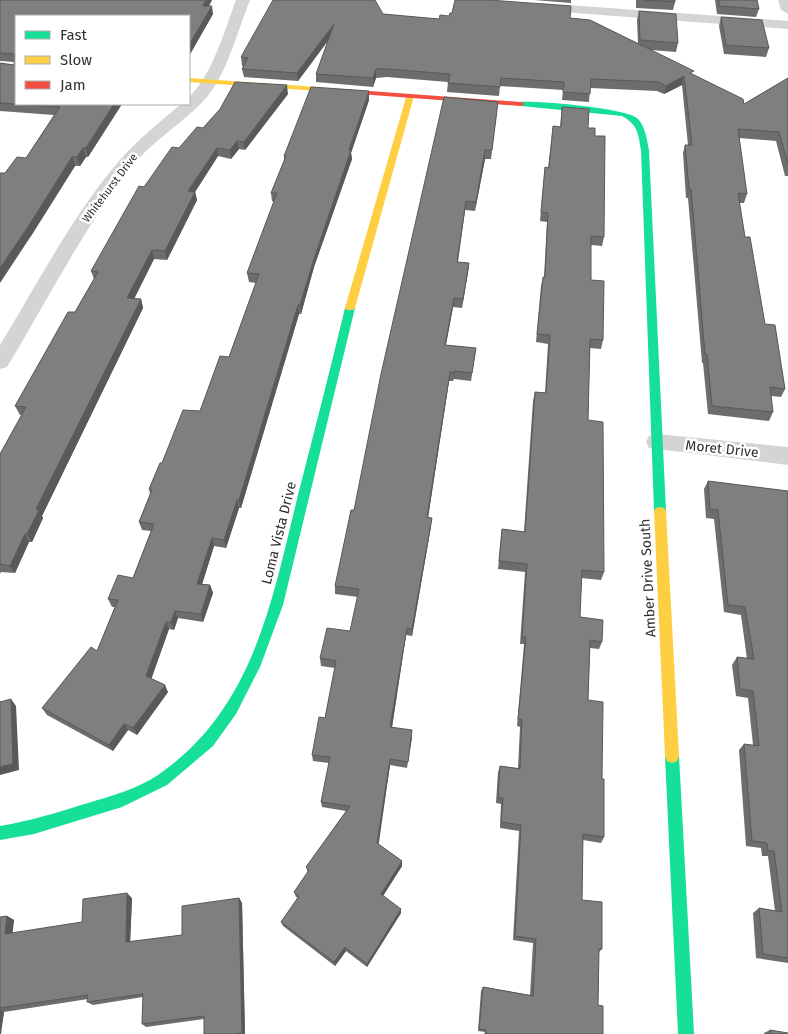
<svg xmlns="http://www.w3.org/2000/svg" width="788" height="1034" font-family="'Fira Sans',sans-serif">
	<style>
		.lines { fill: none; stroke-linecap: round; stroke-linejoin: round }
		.street { fill: #d4d4d4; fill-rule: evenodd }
		.fast { fill: #16e098; fill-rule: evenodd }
		.slow { fill: #ffcf43; fill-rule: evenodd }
		.jam { fill: #f24e42; fill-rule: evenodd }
		.wall { fill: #6d6d6d }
		.shaded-wall { fill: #595959 }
		.building { fill: #7f7f7f; stroke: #595959 }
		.labels { text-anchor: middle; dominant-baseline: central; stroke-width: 5; stroke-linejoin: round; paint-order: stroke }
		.far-street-label { font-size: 11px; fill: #303030; stroke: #fff }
		.street-label { font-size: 14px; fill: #303030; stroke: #fff }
	</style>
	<rect width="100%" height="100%" fill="#fff"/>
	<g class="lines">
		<g class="street">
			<path d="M236,0h14c-12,30 -23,73 -43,97 -24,27 -56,44 -78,73 -47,61 -82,131 -122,197l-7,2v-24c36,-59 74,-132 119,-184 18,-21 41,-39 62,-57h8v-7c23,-21 36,-68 47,-97z"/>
			<path d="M778,0h10v14l-7,-4z"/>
			<path d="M540,3l248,18v8l-253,-19 -2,-3z"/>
			<path d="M657,434l131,13v18l-139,-17 -3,-6 3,-6z"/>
		</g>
		<g class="fast">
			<path d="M518,102c17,-2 107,6 119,16 8,7 10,22 12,32l17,361 -2,3h-8l-2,-3 -13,-361c-3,-17 -3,-25 -19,-34l-101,-10h-3z"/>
			<path d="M350,305l5,3 -72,297 -23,62 -24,47 -23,32 -46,39 -45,22 -88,27 -34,6v-14c30,-5 59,-14 88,-23 23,-7 49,-14 70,-28 96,-66 114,-175 140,-280 16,-62 32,-125 47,-187z"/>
			<path d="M672,749l5,2 2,5 15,278h-16l-13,-278 2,-5z"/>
		</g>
		<g class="slow">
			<path d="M189,78l156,11 4,2 -4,2 -156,-11z"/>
			<path d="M407,94l7,2 -59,212 -2,2h-6l-2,-2z"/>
			<path d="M660,507l4,1 2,3 13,245 -2,5 -5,2 -5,-2 -2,-5 -11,-245 2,-3z"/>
		</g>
		<path class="jam" d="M342,89l179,13 4,2 -4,2 -176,-13h-3z"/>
	</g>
	<g class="wall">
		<path d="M0,0h212l-3,6 4,8 -24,42v-40l-173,88h106l-34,53h-2l-6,9h-5l-44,70 -26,-63 21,-15 28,-43 -54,-4v-48l14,2v-3l-14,-1z"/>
		<path d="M534,0h37v3z"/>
		<path d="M636,0h39v2l-2,8 -37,-2z"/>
		<path d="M715,0h42l2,9 -3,8 -39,-3z"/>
		<path d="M639,11l39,32 -2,9 -25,-2 42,25 51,29 44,-26v98h-3l-9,-35 -37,-3 8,56 -3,9h-5l6,34 20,87 20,65 -4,8 -10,-1 2,16 -4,9 -61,-7 -5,-51h-1l-14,-165h-2l-3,-45 2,-8h3l-6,-60 -18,9 -7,-3 -67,-3 -1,14 -27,-2 1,-10 -63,-4 -1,10 -52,-4 1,-10 -61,-5 -11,1 -3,9 -57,-5v-8l12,-33 -30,40 -54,-4 -2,-8 2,-3h-2l-1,-9 142,-43 56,5 131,-1 68,25 -1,-23z"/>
		<path d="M721,17l48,31 -3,9 -42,-3 -5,-28z"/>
		<path d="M288,94l-43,56 -6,-1 -8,10 -13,-3 -23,36 2,8 -30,60 -13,-1 -20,40h7l2,9 -101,208 1,2 -11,24h-3l-14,31 -14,-1 -1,2v-120l22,-39h-2l-5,-9 60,-94 19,-33 -3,-8 53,-84 35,-39 24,-20z"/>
		<path d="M369,100l-18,53 1,6 -38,108 -13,47h-2l-58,194h-2l-13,40 -12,-2 -12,38 8,1 3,8 -10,29 -25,-4 -4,12 -5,-1 -18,49 17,14 -31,43 -9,-5 -15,21 -66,-36 -5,-7 55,-57 18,-44h-3l-4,-8 25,-21 18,-47 -9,-1 -3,-8 11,-28 -1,-5 13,-26 38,-52 29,-54 27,-74 -7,-1 -2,-9 27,-71 -2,-1 -1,-8 13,-32v-5z"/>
		<path d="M562,107l26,21 7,8 9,101 -2,9 -11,-1v35l12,60 -2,9 -11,-1 -2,72 16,152 -3,8 -20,-2 -1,39 22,25 -3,7 -9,-1 -2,52 14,79 2,58 -3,6 -18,-3 -1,60 20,49 -3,3 -1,53 5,29h-119l1,-2 -7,-1 3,-40 2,-4 47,8 3,-52 -20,-3 6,-109 -19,-3 1,-24 -5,-1 2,-31 2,-6 18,2 2,-41 -3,-1 7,-82h-4l5,-72 -27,-3 4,-40 22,3 9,-131 2,-9 10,1 3,-49 -12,-2 5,-56 2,-9h1l3,-55 -7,-1 4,-45 1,-9 3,1 5,-42 7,1z"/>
		<path d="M497,110l-6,49h-6l-10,52 -10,-1 -7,52 11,1 -1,9 -6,36 -9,-1 -7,38 30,3 -5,33 -17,-2 -1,2h-4l-21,136 3,9 -19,110 -6,-1 -14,92 20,10 -5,31 -17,-3 -12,79 24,17v5l-19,30 18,17 -34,54 -21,-16 -11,15 -52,-40 -2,-4 17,-24 -2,-1 -2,-5 14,-19 -2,-6 40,-56 -24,-4 -1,-5 8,-39 -16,-2 -1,-6 13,-37 10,-50 -14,-2 -1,-8 30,-27 8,-34 -23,-3v-8l19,-76z"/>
		<path d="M708,481l80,10v477v-5l-32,-5 -3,-45 6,-5 16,3 -7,-55h-6l-1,-8 -15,-2 -7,-96 5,-6 9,1 -5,-47 -12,-2 -4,-31 5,-8 10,2 -6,-44 -17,-3 -10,-93 -8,-1 -2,-29z"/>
		<path d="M132,898l-2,44 52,-7 57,-37 3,5 3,131h-41v-15l-58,8 -4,-3 1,-27 -50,8 -6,-3 1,-3 -84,13 -4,22v-117l7,-1 7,4 -2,13 70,-11z"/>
		<path d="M770,1030l18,4h-24v-1z"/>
	</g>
	<g class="shaded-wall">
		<path d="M206,0h6l-8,14 -1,-8z"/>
		<path d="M212,6l1,8 -24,42v-11z"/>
		<path d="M334,24v8l-36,49 -1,-8z"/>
		<path d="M376,69v9l-3,9v-9z"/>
		<path d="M684,76l-2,9 -18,9 2,-8z"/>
		<path d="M287,85l1,9 -43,56 -1,-8z"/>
		<path d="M369,91v9l-18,53 1,6 -38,108 -13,47 -1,-9 14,-46z"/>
		<path d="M114,104h8l-34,53 -2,-9z"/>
		<path d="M237,141l2,8 -8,10 -1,-9z"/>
		<path d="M83,148l3,9 -6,9 -3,-9z"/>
		<path d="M217,148l1,8 -23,36 2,8 -30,60 -2,-9 23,-60z"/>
		<path d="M485,150v9l-10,52 1,-9z"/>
		<path d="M72,157l3,9 -44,70 -31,47v-15z"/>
		<path d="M466,201l-1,9 -9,61 1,-9z"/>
		<path d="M152,250l2,9 -24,48 -3,-9z"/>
		<path d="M469,263l-1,9 -6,36 1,-9z"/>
		<path d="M454,298l-1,9 -9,47 1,-9z"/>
		<path d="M141,299l2,9 -101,208 1,2 -11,24 -5,-8 9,-25z"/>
		<path d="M298,305l1,9 -58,194 -2,-8z"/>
		<path d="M450,372l-1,9 -22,144v-8z"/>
		<path d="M237,500l2,8 -13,40 -2,-8z"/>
		<path d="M432,518l-1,8 -19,110v-7z"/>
		<path d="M25,534l4,8 -14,31 -5,-7z"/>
		<path d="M212,538l2,8 -14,45 -3,-7z"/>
		<path d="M210,585l3,8 -10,29 -2,-8z"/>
		<path d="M175,611l3,7 -4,12 -3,-8z"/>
		<path d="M166,622l3,7 -19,54 -4,-7z"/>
		<path d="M407,628l-1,7 -15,99 -1,-7z"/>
		<path d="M165,685l3,7 -31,43 -4,-7z"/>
		<path d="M11,699l5,7 3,64 -19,5v-8z"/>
		<path d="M124,724l4,6 -15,21 -4,-6z"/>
		<path d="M412,730v7l-5,31 1,-6z"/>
		<path d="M390,759v6l-12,84 -1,-6z"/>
		<path d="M402,861v5l-21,33v-5z"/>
		<path d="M127,893l5,5 -2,48 -4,-4z"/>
		<path d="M239,898l3,5 3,131 -3,-1z"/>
		<path d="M401,909v4l-34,54v-3z"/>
		<path d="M7,916l7,4 -2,18 -7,-4z"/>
		<path d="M345,947l1,4 -11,15 -1,-4z"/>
		<path d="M0,1010l4,2 -3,22h-1z"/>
	</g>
	<g class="building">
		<path d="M0,0h206l-3,6h9l-23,39v-29h-173v88h98l-28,44h-3l-6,9h-5l-44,70 -28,41v-95h5l12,-16 9,1 34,-51 -60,-4v-40l14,2 1,-11 -15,-1z"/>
		<path d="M273,0h102l8,14 56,5 1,-4 9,1 1,-3h2l3,-13h34l82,6 -1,12 20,2 104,51 -4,2 53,26 1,5 44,-26v86l-9,-32 -41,-3 9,65 -9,-1 7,44h5l15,87 10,1 10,64 -15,-2 3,25 -61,-6 -5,-52h-2l-14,-165h-2l-4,-44h7l-8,-69 -18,10 -7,-4 -68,-3 -1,15 -27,-2 1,-10 -63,-4 -1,9 -52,-4 2,-9 -63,-5h-11l-3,9 -57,-4 18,-50 -37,49 -55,-4 6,-11 -7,-1z"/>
		<path d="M644,0h31v2z"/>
		<path d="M719,0h38l2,9 -40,-3z"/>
		<path d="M639,11l37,3 2,29 -38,-3z"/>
		<path d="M721,17l41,3 7,28 -43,-3z"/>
		<path d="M235,82l52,3 -43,57 -7,-1 -7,9 -13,-2 -29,43 7,1 -30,59 -13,-1 -25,48 14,1 -105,210 3,1 -12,24h-2l-15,32 -10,-2v-110l26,-47 -11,-1 53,-94h7l23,-40 -7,-1 48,-85 5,1 28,-40 7,1 18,-21 6,1 17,-19z"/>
		<path d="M311,87l58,4 -20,59h2l-37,109 -14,46h-2l-59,195h-2l-13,40 -12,-2 -15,46 13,1 -9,29 -26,-3 -4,11h-5l-20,54 19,9 -32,43 -9,-4 -15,21 -67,-37 49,-61 6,4 21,-51 -10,-1 10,-24 15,3 21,-54 -15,-2 13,-32 -3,-1 11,-26h2l21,-53 17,1 20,-55 9,1 30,-83 -12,-1 30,-80h-6l15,-37h-2z"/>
		<path d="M444,97l54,5 -6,48h-7l-9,52 -10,-1 -9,61 12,1 -6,36 -9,-1 -9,47 31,3 -4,25 -18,-2v2l-4,-1 -23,145 5,1 -20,111 -5,-1 -17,99 22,3 -4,32 -18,-3 -13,84 25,18 -21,33 20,15 -34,55 -22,-17 -11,15 -53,-40 18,-26 -5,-4 15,-22 -3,-3 44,-61 -29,-4 9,-45 -18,-2 7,-38 6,1 11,-57 -16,-3 7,-30 23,3 9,-42 -24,-3 16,-76h3l27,-136z"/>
		<path d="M562,107l27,2 -1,19h7v8h10l-1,101 -13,-1v44l13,1 -1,59 -13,-1 -2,81 15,2 1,150 -22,-2 -2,47 23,3 -1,22 -12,-2 -2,60 15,2 -1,77h2v58l-21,-3 -1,66 20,2v47h-3l-1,56 5,1v28h-117v-4l-7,-1 4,-42 50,9 3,-57 -21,-3 6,-111 -20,-3 2,-24h-5l2,-32 20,3 2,-49 -4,-1 8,-82h-4l5,-73 -28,-3 3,-32 23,3 10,-140 11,1 4,-58 -13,-1 6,-57h2l3,-64 -7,-1 4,-45 4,1 4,-42 8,1z"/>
		<path d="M708,481l80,10v467l-25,-4 -4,-46 23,4 -8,-61h-6l-1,-8 -15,-2 -8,-97 15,2 -6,-55 -13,-2 -3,-32 17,2 -9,-52 -17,-2 -10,-95 -8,-1z"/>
		<path d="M11,699l2,65 -13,3v-65z"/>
		<path d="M127,893l-1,49 56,-7v-29l57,-8 3,135 -8,1h-30v-18l-62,8 1,-30 -56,8 1,-7 -88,13v-91l7,-1 -2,18 77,-12 1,-23z"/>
		<path d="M770,1030l18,3v1h-17z"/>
	</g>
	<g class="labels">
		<g class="far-street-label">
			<text transform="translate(110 188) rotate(-53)">Whitehurst Drive</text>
		</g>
		<g class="street-label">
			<text transform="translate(722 449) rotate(6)">Moret Drive</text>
			<text transform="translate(279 533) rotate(-76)">Loma Vista Drive</text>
			<text transform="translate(648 578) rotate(-93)">Amber Drive South</text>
		</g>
	</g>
	<rect x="15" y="15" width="175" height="90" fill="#ffffff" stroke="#acacac"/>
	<rect x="25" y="31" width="25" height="8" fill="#16e098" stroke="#acacac"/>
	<text x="60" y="40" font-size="15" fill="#303030">Fast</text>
	<rect x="25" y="56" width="25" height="8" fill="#ffcf43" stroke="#acacac"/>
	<text x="60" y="65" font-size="15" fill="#303030">Slow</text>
	<rect x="25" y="81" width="25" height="8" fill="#f24e42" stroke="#acacac"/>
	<text x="60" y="90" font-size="15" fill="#303030">Jam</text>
</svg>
